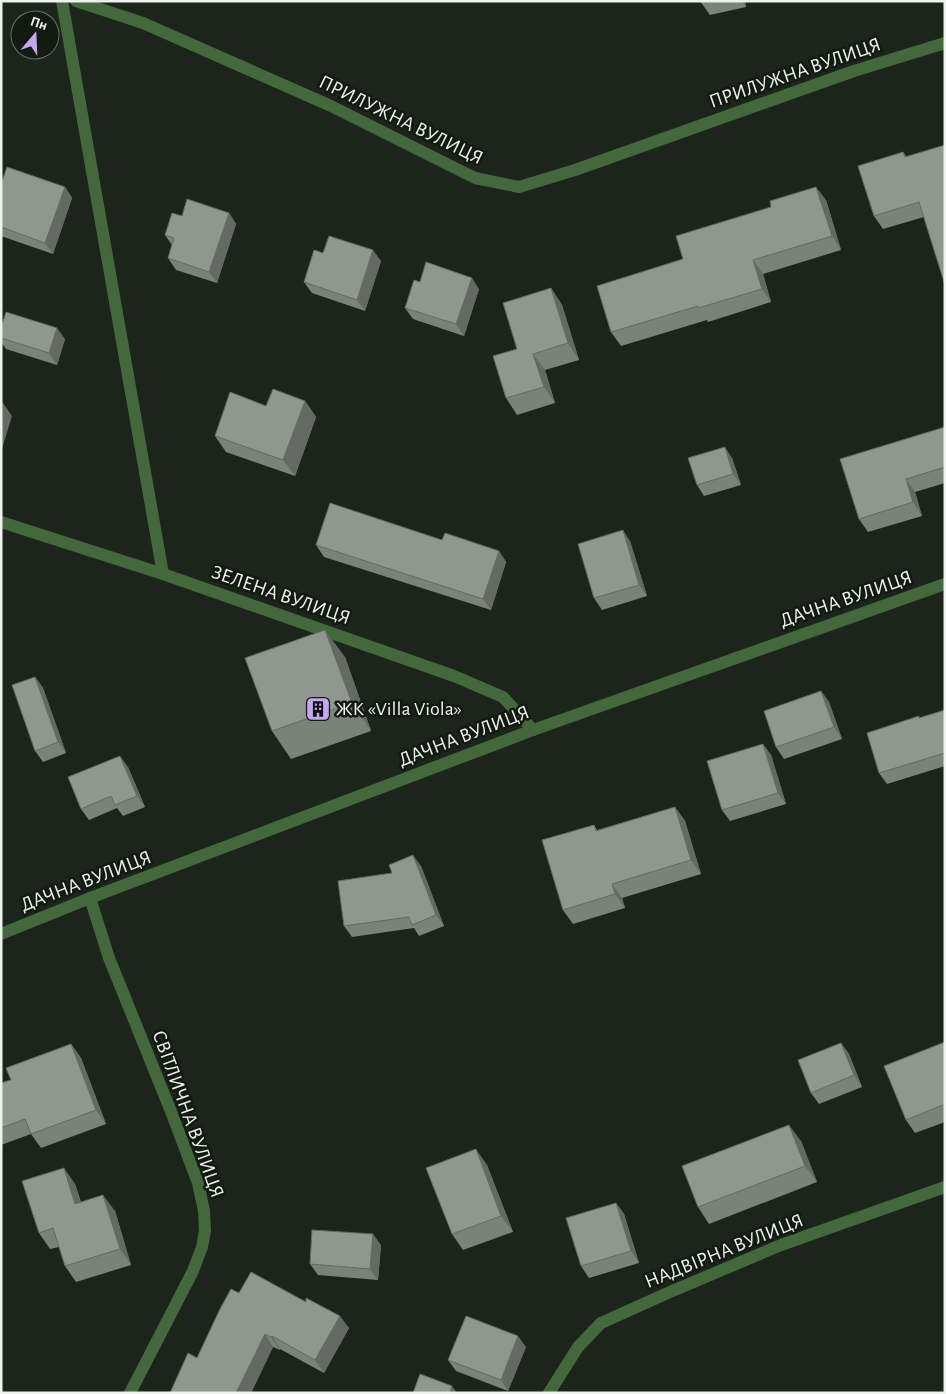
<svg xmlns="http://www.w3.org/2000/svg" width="946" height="1394" font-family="'Alegreya Sans',sans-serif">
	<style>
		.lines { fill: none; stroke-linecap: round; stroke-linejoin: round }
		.street { stroke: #42683b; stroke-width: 12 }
		.wall { fill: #7b8379 }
		.shaded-wall { fill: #646a63 }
		.building { fill: #8f988d; stroke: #646a63 }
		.labels { text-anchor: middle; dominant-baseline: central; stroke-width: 5; stroke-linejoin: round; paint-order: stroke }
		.street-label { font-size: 20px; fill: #edf2ec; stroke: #131a12 }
		.poi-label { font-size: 20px; fill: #edf2ec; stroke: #131a12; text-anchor: start }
	</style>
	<rect width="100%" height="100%" fill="#1c241b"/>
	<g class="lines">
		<g class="street">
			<path d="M62,1l101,573"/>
			<path d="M76,1l67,22 188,83 144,72 44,9 56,-17 279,-99 91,-28"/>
			<path d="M1,522l162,52 291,102 49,21 30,33"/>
			<path d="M90,898l19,60 61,151 28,74 6,28 1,20 -3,16 -9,24 -63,122"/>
			<path d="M1,934l89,-36 443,-168 412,-146"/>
			<path d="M549,1393l29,-46 23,-24 69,-31 111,-47 164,-58"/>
		</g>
	</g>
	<g class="wall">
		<path d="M700,1h45l1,6 -36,8z"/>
		<path d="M903,152l3,4 18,61 -41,12 -9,-13z"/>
		<path d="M1,184l64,3 7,11 -19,56 -52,-18z"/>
		<path d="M826,200l15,50 -78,24 8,28 -63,20 -1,-2 -86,26 -10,-14 72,-73z"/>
		<path d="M229,213l7,11 -19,59 -41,-13 -8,-12 4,-13 -7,-10z"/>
		<path d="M323,253l58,8 -16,50 -53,-18 -8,-11z"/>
		<path d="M420,282l59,7 -15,47 -51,-17 -8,-11z"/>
		<path d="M551,288l11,17 17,55 -34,10 10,33 -38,12 -11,-17 11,-49z"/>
		<path d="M1,328l64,11 -8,26 -51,-16 -5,-7z"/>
		<path d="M305,401l11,16 -21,59 -69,-24 -11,-16 51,-30z"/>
		<path d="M945,427v56l-30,9 7,24 -54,16 -9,-13z"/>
		<path d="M732,458l9,27 -37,11 -7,-11z"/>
		<path d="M442,540l57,11 7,11 -15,48 -167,-53 -8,-12z"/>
		<path d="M630,541l17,55 -45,14 -8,-12z"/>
		<path d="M345,657l26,74 -80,28 -19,-28z"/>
		<path d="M35,677l8,11 23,65 -23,9 -8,-11z"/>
		<path d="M821,691l8,11 13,37 -58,20 -8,-12z"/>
		<path d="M945,710v56l-58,18 -8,-11 41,-55z"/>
		<path d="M763,744l8,11 15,49 -56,17 -8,-11z"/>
		<path d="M128,767l17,40 -22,9 -6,-8 -28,12 -8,-11z"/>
		<path d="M675,807l10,14 16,53 -79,24 3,10 -52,16 -10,-14 31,-85 3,5z"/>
		<path d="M421,866l23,60 -25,10 -5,-8 -62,9 -8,-11 48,-53z"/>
		<path d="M945,1042v80l-30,11 -9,-13z"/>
		<path d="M841,1043l8,11 13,33 -43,17 -8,-11z"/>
		<path d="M71,1044l10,14 25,66 -65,24 -10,-14 -30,11v-62l10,-3z"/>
		<path d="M801,1141l16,41 -108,42 -11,-17z"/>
		<path d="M487,1165l26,67 -50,18 -11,-16z"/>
		<path d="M75,1184l6,18 34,9 16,54 -55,17 -11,-16 -6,-19 -9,2 -11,-16z"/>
		<path d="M616,1203l8,11 15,49 -50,15 -8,-12z"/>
		<path d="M381,1245l-3,35 -60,-5 -8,-11z"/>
		<path d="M239,1293l110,35 -25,45 -44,-24v1l-7,-3 -22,46h-81l27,-35z"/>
		<path d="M526,1347l-18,44 -52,-20 -8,-11z"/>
	</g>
	<g class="shaded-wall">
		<path d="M742,1h3l1,6z"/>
		<path d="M65,187l7,11 -19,56 -8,-11z"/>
		<path d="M816,187l10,13 15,50 -9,-14z"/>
		<path d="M229,213l7,11 -19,59 -8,-11z"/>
		<path d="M373,250l8,11 -16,50 -8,-11z"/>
		<path d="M753,260l10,14 8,28 -9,-13z"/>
		<path d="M472,278l7,11 -15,47 -8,-12z"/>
		<path d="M551,288l11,17 17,55 -11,-17z"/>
		<path d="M57,328l8,11 -8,26 -8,-12z"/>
		<path d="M533,354l12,16 10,33 -11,-16z"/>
		<path d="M1,400l11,16 -11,36z"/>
		<path d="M305,401l11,16 -21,59 -12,-16z"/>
		<path d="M725,447l7,11 9,27 -8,-11z"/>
		<path d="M906,479l9,13 7,24 -9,-14z"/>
		<path d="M623,530l7,11 17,55 -8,-11z"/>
		<path d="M499,551l7,11 -15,48 -8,-11z"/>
		<path d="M325,630l20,27 26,74 -19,-28z"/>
		<path d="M35,677l8,11 23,65 -8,-11z"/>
		<path d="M821,691l8,11 13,37 -8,-12z"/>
		<path d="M763,744l8,11 15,49 -8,-11z"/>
		<path d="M120,756l8,11 17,40 -8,-11z"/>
		<path d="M675,807l10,14 16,53 -10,-14z"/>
		<path d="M413,855l8,11 23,60 -8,-11z"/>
		<path d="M612,884l10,14 3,10 -10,-14z"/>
		<path d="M841,1043l8,11 13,33 -8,-12z"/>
		<path d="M71,1044l10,14 25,66 -10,-14z"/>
		<path d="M789,1125l12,16 16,41 -12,-16z"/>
		<path d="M476,1149l11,16 26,67 -12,-16z"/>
		<path d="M64,1168l11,16 11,36 -11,-16z"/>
		<path d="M103,1195l12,16 16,54 -11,-16z"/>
		<path d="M616,1203l8,11 15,49 -8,-12z"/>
		<path d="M373,1234l8,11 -3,35 -8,-11z"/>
		<path d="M340,1316l9,12 -25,45 -9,-13z"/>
		<path d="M265,1334l8,13 -22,46h-15z"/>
		<path d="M272,1336l8,13v1l-9,-13z"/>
		<path d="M518,1336l8,11 -18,44 -7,-11z"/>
		<path d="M452,1386l5,7h-7z"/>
	</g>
	<g class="building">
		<path d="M945,145v140l-26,-83 -45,14 -16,-50 45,-14 2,5z"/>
		<path d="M7,167l58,20 -20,56 -44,-16v-43z"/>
		<path d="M816,187l16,49 -79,24 9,29 -64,19v-2l-87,26 -14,-46 86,-27 -7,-23 95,-29 -1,-6z"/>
		<path d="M187,199l42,14 -20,59 -41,-14 6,-20 -9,-3 7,-22 10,3z"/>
		<path d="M329,236l44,14 -16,50 -53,-18 10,-32 9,3z"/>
		<path d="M426,262l46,16 -16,46 -51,-16 9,-28 6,2z"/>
		<path d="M551,288l17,55 -35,11 11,33 -38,11 -13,-42 24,-7 -14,-46z"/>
		<path d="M6,312l51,16 -8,25 -48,-15v-10z"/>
		<path d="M273,389l32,12 -22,59 -68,-24 15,-44 36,14z"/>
		<path d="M945,427v40l-39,12 7,23 -54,17 -19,-60z"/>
		<path d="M725,447l8,27 -36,11 -9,-27z"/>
		<path d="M330,503l112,37 3,-7 54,18 -16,48 -167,-54z"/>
		<path d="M623,530l16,55 -45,13 -16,-54z"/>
		<path d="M325,630l27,73 -80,28 -27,-73z"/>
		<path d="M35,677l23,65 -23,9 -23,-66z"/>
		<path d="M821,691l13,36 -58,20 -12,-36z"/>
		<path d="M945,710v43l-66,20 -12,-40 52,-17v2z"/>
		<path d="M763,744l15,49 -56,17 -15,-49z"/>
		<path d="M120,756l17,40 -22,9 -4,-9 -30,13 -13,-32z"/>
		<path d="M675,807l16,53 -79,24 3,10 -52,16 -21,-70 52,-15 2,6z"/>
		<path d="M413,855l23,60 -24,10 -3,-8 -65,9 -6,-45 54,-8 -3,-8z"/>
		<path d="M945,1042v62l-39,16 -22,-54z"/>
		<path d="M841,1043l13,32 -43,18 -13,-33z"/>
		<path d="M71,1044l25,66 -65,24 -6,-15 -24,9v-45l10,-3 -5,-12z"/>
		<path d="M789,1125l16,41 -107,41 -16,-41z"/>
		<path d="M476,1149l25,67 -49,18 -26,-66z"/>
		<path d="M64,1168l11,36 28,-9 17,54 -55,17 -12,-38 -14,5 -17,-52z"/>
		<path d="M616,1203l15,48 -50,15 -15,-48z"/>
		<path d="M312,1230l61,4 -3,35 -60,-5z"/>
		<path d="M251,1272l55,30v-4l34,18 -25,44 -43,-24 -1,1 -6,-3 -29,59h-66l18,-40 9,5 23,-49 11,-20 8,4z"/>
		<path d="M466,1316l52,20 -17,44 -53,-20z"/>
		<path d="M420,1374l32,12 -2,7h-37z"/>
	</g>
	<defs>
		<symbol id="building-square" viewBox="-11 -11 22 22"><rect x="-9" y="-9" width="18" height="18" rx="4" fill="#c5a6f0" stroke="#131a12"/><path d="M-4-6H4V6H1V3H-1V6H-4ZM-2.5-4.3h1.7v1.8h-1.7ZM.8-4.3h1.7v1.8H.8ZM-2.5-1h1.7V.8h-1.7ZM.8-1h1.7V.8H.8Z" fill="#111"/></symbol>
	</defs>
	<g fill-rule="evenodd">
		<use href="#building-square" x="304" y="695" width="28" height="28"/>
	</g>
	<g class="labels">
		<g class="street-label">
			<text transform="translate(795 73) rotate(-19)">ПРИЛУЖНА ВУЛИЦЯ</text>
			<text transform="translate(401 120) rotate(26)">ПРИЛУЖНА ВУЛИЦЯ</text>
			<text transform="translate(281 595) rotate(19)">ЗЕЛЕНА ВУЛИЦЯ</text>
			<text transform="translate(846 599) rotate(-19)">ДАЧНА ВУЛИЦЯ</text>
			<text transform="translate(464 736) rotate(-21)">ДАЧНА ВУЛИЦЯ</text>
			<text transform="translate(86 881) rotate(-21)">ДАЧНА ВУЛИЦЯ</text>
			<text transform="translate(188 1114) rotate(70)">СВІТЛИЧНА ВУЛИЦЯ</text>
			<text transform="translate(724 1251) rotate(-22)">НАДВІРНА ВУЛИЦЯ</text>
		</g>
		<g class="poi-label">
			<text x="336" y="709">ЖК «Villa Viola»</text>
		</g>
	</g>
	<rect width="946" height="1394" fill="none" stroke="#edf2ec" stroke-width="5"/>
	<g transform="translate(35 35) rotate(19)"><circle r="24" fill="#131a12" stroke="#6a7069"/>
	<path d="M0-4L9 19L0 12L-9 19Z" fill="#c5a6f0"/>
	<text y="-8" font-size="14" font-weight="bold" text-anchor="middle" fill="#edf2ec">Пн</text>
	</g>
</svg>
